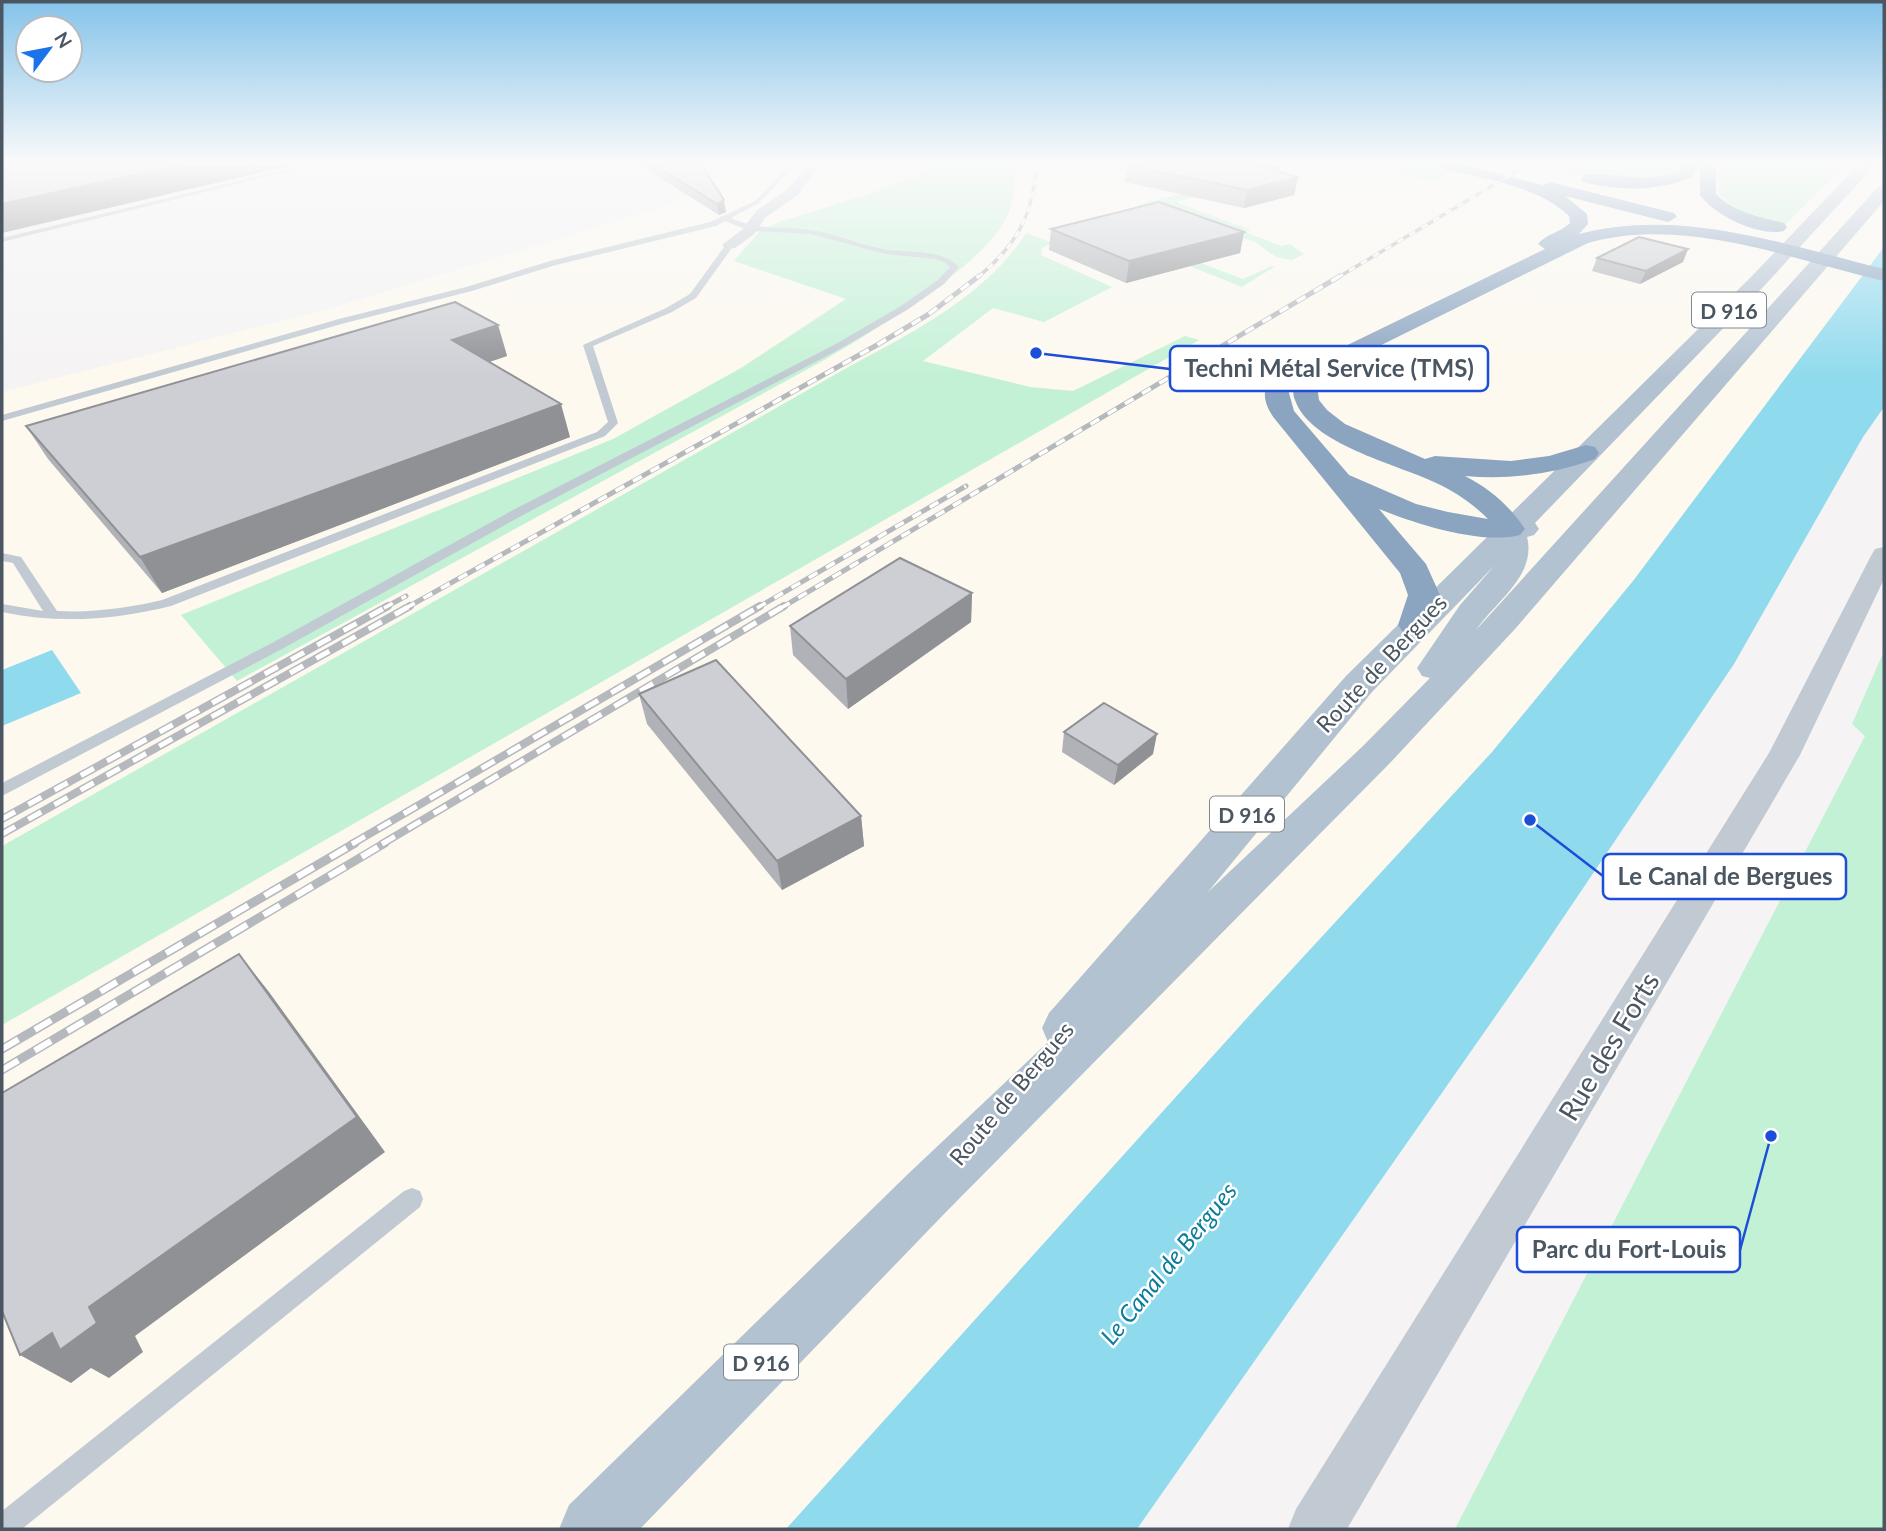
<svg xmlns="http://www.w3.org/2000/svg" width="1886" height="1531" font-family="Lato,sans-serif">
	<style>
		.commercial { fill: #fdf9ef }
		.green { fill: #c3f1d5 }
		.water { fill: #90daee }
		.lines { fill: none; stroke-linecap: round; stroke-linejoin: round }
		.lane { fill: #c1cad2; fill-rule: evenodd }
		.street { fill: #c1cad2; fill-rule: evenodd }
		.primary { fill: #b3c2d1; fill-rule: evenodd }
		.highway { fill: #8ba5c1; fill-rule: evenodd }
		.rail-far3-casing { stroke: #b5b8bd; stroke-width: 3.5 }
		.rail-far2-casing { stroke: #b5b8bd; stroke-width: 5 }
		.rail-far1-casing { stroke: #b5b8bd; stroke-width: 8 }
		.rail-casing { stroke: #b5b8bd; stroke-width: 9 }
		.rail-far3 { stroke: #fff; stroke-width: 2.5; stroke-dasharray: 7; stroke-linecap: butt }
		.rail-far2 { stroke: #fff; stroke-width: 3.5; stroke-dasharray: 10; stroke-linecap: butt }
		.rail-far1 { stroke: #fff; stroke-width: 5; stroke-dasharray: 15; stroke-linecap: butt }
		.rail { stroke: #fff; stroke-width: 6; stroke-dasharray: 19; stroke-linecap: butt }
		.wall { fill: #b0b2b7 }
		.shaded-wall { fill: #909195 }
		.building { fill: #cdcfd5; stroke: #909195; stroke-width: 2 }
		.labels { text-anchor: middle; dominant-baseline: central; stroke-width: 5; stroke-linejoin: round; paint-order: stroke }
		.shield { fill: #fff; stroke: #808990; stroke-width: 2 }
		.shield-label { font-size: 21px; font-weight: bold; fill: #4a5661 }
		.street-label { font-size: 23px; fill: #4a5661; stroke: #fff }
		.water-label { font-size: 24px; font-style: italic; fill: #0c7c9b; stroke: #fff }
		.near-street-label { font-size: 28px; fill: #4a5661; stroke: #fff }
		.leader { fill: none; stroke: #1d4ed8; stroke-width: 2.5 }
		.callout-dot { fill: #1d4ed8; stroke: #fff; stroke-width: 2.5 }
		.callout { fill: #fff; stroke: #1d4ed8; stroke-width: 2.5 }
		.callout-label { font-size: 24px; text-anchor: middle; font-weight: bold; fill: #4a5661 }
	</style>
	<rect width="100%" height="100%" fill="#f5f3f3"/>
	<path class="commercial" d="M769,164h1115v83l-251,334 -141,171 -235,255 -471,522h-784v-1137l330,-84 317,-97z"/>
	<g class="green">
		<path d="M939,164h75c1,16 0,32 -5,48 -19,51 -136,119 -183,147l-589,322 -56,-66 432,-176 128,-71 105,-69 -112,-38 26,-30 19,-9 87,-27 54,-21z"/>
		<path d="M1370,164h51l30,8 -19,9z"/>
		<path d="M1542,164h139l-2,7c-35,18 -102,4 -139,-6z"/>
		<path d="M1719,164h128l-62,61c-26,-6 -47,-11 -66,-31z"/>
		<path d="M1209,187h23l-56,15 75,28 -6,2 36,14 9,-2 14,10 -12,6 -16,-3 -21,-15 -59,-21 -51,21 98,37 29,-13 2,1 -32,20 -160,-64 62,-15 -8,-3z"/>
		<path d="M1026,233l27,10 -11,5 -1,7 71,32 -68,35 -51,-14 -70,53 107,26 43,4 112,-55 14,4 -1197,685v-179l827,-468c70,-40 152,-75 197,-145z"/>
		<path d="M1884,651v878h-429l410,-793 -13,-12z"/>
	</g>
	<g class="water">
		<path d="M1884,247v160l-21,30 -129,227 -202,300 -395,565h-351l471,-522 235,-255 141,-171z"/>
		<path d="M52,650l29,43 -79,33v-56z"/>
	</g>
	<g class="lines">
		<g class="lane">
			<path d="M309,164h10l-317,78v-4z"/>
			<path d="M791,164h6l-38,39 -28,15c30,13 47,8 79,12 26,3 51,16 78,20 23,3 54,-1 71,17l-15,17 -37,26 -67,39 -317,166 -241,134 -280,147v-13l270,-140 243,-134 319,-164 67,-39 37,-26 12,-13 -6,-5 -9,-3 -50,-5 -74,-20 -61,-3 -25,-10 -9,5 -160,39 -84,26 -127,32 -343,98v-6l337,-96 127,-32 84,-26 160,-39 45,-21z"/>
			<path d="M727,243l7,2 -38,53 -24,14 -79,34 25,77 -13,13 -434,170c-57,14 -112,18 -169,6v-8l41,7 -30,-48 -11,-2v-8l19,4 36,54c35,2 71,-3 105,-11l435,-168 11,-10 -25,-77 83,-37 24,-14z"/>
			<path d="M412,1188l8,3 3,8 -3,8 -398,322h-20v-18l402,-320z"/>
		</g>
		<g class="street">
			<path d="M808,164h12l-22,31 -32,22 -13,18 -18,13h-10l-3,-3 21,-16 13,-18 32,-22z"/>
			<path d="M1884,547v32l-84,176 -453,774h-59l8,-20 473,-756 103,-199 3,-5z"/>
		</g>
		<path class="primary" d="M1859,164h17l-111,121 -230,238 4,6 -5,6 -7,2c10,38 -32,65 -51,93l402,-443 6,-1v15l-369,428 -125,134 -444,449 -306,317h-81l10,-24 339,-331 140,-132 -6,-14 7,-15 297,-337 405,-399zM1495,565l-35,40 -43,63 5,8 8,2 -66,67 -156,147 164,-200z"/>
		<g class="highway">
			<path d="M1433,164h28l82,21 7,-3 124,31 3,4 -9,5 -103,-26 22,18 1,10 -9,10c102,-27 207,11 305,35v12c-95,-22 -198,-65 -296,-38l-237,117 -34,25 2,15 8,10 18,14 80,35 10,-3 76,5 38,-5 37,-11 9,2 4,6 -4,6c-42,15 -85,21 -130,17 25,13 44,29 60,53l-5,6c-39,10 -104,-11 -141,-26l47,55 14,31 -8,30 -5,7 -12,3 -12,-3 -5,-7 10,-30 -8,-22 -126,-155c-5,-7 -10,-16 -9,-26 1,-22 38,-47 59,-42l3,5 218,-106 -7,-5c8,-10 23,-12 32,-21l-1,-7c-36,-33 -88,-37 -134,-49zM1303,373l-10,11c0,5 0,12 2,16 15,44 101,64 139,82 20,9 38,21 54,37l-40,-7 -32,-8 -67,-29 -55,-64 -5,-18 1,-8z"/>
			<path d="M1683,164h16l-7,13c-34,15 -74,14 -109,5l-2,-3c4,-4 3,-5 9,-5 32,0 59,10 90,-3z"/>
			<path d="M1700,164h16v30c19,19 44,23 68,29l3,4 -3,4c-25,6 -70,-16 -84,-36z"/>
		</g>
		<defs>
			<g id="rail-far3">
				<path d="M977,278c39,-32 57,-63 59,-114"/>
				<path d="M1337,278l192,-114"/>
			</g>
			<g id="rail-far2">
				<path d="M384,608l22,-12"/>
				<path d="M406,608l471,-263 52,-31 50,-38"/>
				<path d="M757,608l209,-122"/>
				<path d="M781,608l559,-332"/>
			</g>
			<g id="rail-far1">
				<path d="M2,819l386,-213"/>
				<path d="M2,834l408,-228"/>
				<path d="M352,844l408,-238"/>
				<path d="M382,844l402,-238"/>
			</g>
			<g id="rail">
				<path d="M2,1049l353,-206"/>
				<path d="M2,1070l383,-227"/>
			</g>
		</defs>
		<use href="#rail-far3" class="rail-far3-casing"/>
		<use href="#rail-far2" class="rail-far2-casing"/>
		<use href="#rail-far1" class="rail-far1-casing"/>
		<use href="#rail" class="rail-casing"/>
		<use href="#rail-far3" class="rail-far3"/>
		<use href="#rail-far2" class="rail-far2"/>
		<use href="#rail-far1" class="rail-far1"/>
		<use href="#rail" class="rail"/>
	</g>
	<g class="wall">
		<path d="M638,164h63l25,48 -7,3z"/>
		<path d="M1127,165l153,7 18,5 -4,18 -50,13 -119,-26z"/>
		<path d="M1051,229l193,3 -4,21 -114,30 -77,-33z"/>
		<path d="M1597,258l86,4 -43,22 -48,-13z"/>
		<path d="M498,325l9,31 -18,6 81,75 -408,156 -114,-134 -22,-33z"/>
		<path d="M972,593l-1,29 -123,87 -55,-54 -3,-29z"/>
		<path d="M639,694l222,122 3,30 -82,44 -135,-166z"/>
		<path d="M1064,732l89,22 -39,31 -52,-33z"/>
	</g>
	<g class="shaded-wall">
		<path d="M184,164h113l-295,69v-29z"/>
		<path d="M1247,164h34l-1,8z"/>
		<path d="M1298,177l-4,18 -50,13 3,-18z"/>
		<path d="M724,200l2,12 -7,3 -2,-11z"/>
		<path d="M1244,232l-4,21 -114,30 3,-22z"/>
		<path d="M1688,249l-5,13 -43,22 6,-13z"/>
		<path d="M498,325l9,31 -45,15 -10,-31z"/>
		<path d="M561,404l9,33 -408,156 -22,-36z"/>
		<path d="M972,593l-1,29 -123,87 -2,-30z"/>
		<path d="M1157,734l-4,20 -39,31 4,-20z"/>
		<path d="M861,816l3,30 -82,44 -5,-29z"/>
		<path d="M239,954l30,38 116,160 -250,184 8,16 -34,26 -18,-10 -20,15 -51,-28 69,-48z"/>
	</g>
	<g class="building">
		<path d="M2,164h182l-182,40z"/>
		<path d="M653,164h48l23,36 -7,4z"/>
		<path d="M1133,164h121l44,13 -51,13 -120,-25z"/>
		<path d="M1159,202l85,30 -115,29 -78,-32z"/>
		<path d="M1639,237l49,12 -42,22 -49,-13z"/>
		<path d="M455,302l43,23 -46,15 109,64 -421,153 -114,-131z"/>
		<path d="M900,558l72,35 -126,86 -56,-53z"/>
		<path d="M716,660l145,156 -84,45 -138,-167z"/>
		<path d="M1104,703l53,31 -39,31 -54,-33z"/>
		<path d="M239,954l118,163 -268,190 8,16 -37,27 -8,-17 -32,22 -18,-44v-218z"/>
	</g>
	<linearGradient id="sky" x2="0" y2="1"><stop stop-color="#85c3ea"/><stop offset="0.43" stop-color="#fafafa"/><stop offset="1" stop-color="#fafafa" stop-opacity="0"/></linearGradient>
	<rect width="1886" height="378" fill="url(#sky)"/>
	<g class="labels">
		<g class="shield">
			<rect x="1692" y="292.5" width="74" height="35" rx="5"/>
			<rect x="1210" y="796.5" width="74" height="35" rx="5"/>
			<rect x="724" y="1344.5" width="74" height="35" rx="5"/>
		</g>
		<g class="shield-label">
			<text x="1729" y="310">D 916</text>
			<text x="1247" y="814">D 916</text>
			<text x="761" y="1362">D 916</text>
		</g>
		<g class="street-label">
			<text transform="translate(1381 663) rotate(-47)">Route de Bergues</text>
			<text transform="translate(1011 1093) rotate(-50)">Route de Bergues</text>
		</g>
		<g class="water-label">
			<text transform="translate(1168 1263) rotate(-51)">Le Canal de Bergues</text>
		</g>
		<g class="near-street-label">
			<text transform="translate(1608 1046) rotate(-59)">Rue des Forts</text>
		</g>
	</g>
	<path class="leader" d="M1036 353L1170 369M1530 820L1603 876M1771 1136L1740 1250"/>
	<g class="callout-dot">
		<circle cx="1036" cy="353" r="7"/>
		<circle cx="1530" cy="820" r="7"/>
		<circle cx="1771" cy="1136" r="7"/>
	</g>
	<g class="callout">
		<rect x="1170" y="346" width="318" height="45" rx="7"/>
		<rect x="1603" y="854" width="243" height="45" rx="7"/>
		<rect x="1517" y="1227" width="223" height="45" rx="7"/>
	</g>
	<g class="callout-label">
		<text x="1329" y="377">Techni Métal Service (TMS)</text>
		<text x="1725" y="885">Le Canal de Bergues</text>
		<text x="1629" y="1258">Parc du Fort-Louis</text>
	</g>
	<rect width="1886" height="1531" fill="none" stroke="#4a5661" stroke-width="7"/>
	<g transform="translate(49 49) rotate(58)"><circle r="33" fill="#ffffff" stroke="#b7bbc0" stroke-width="2"/>
	<path d="M0-5L12 26L0 18L-12 26Z" fill="#1a73e8"/>
	<text y="-10" font-size="19" font-weight="bold" text-anchor="middle" fill="#4a5661">N</text>
	</g>
</svg>
